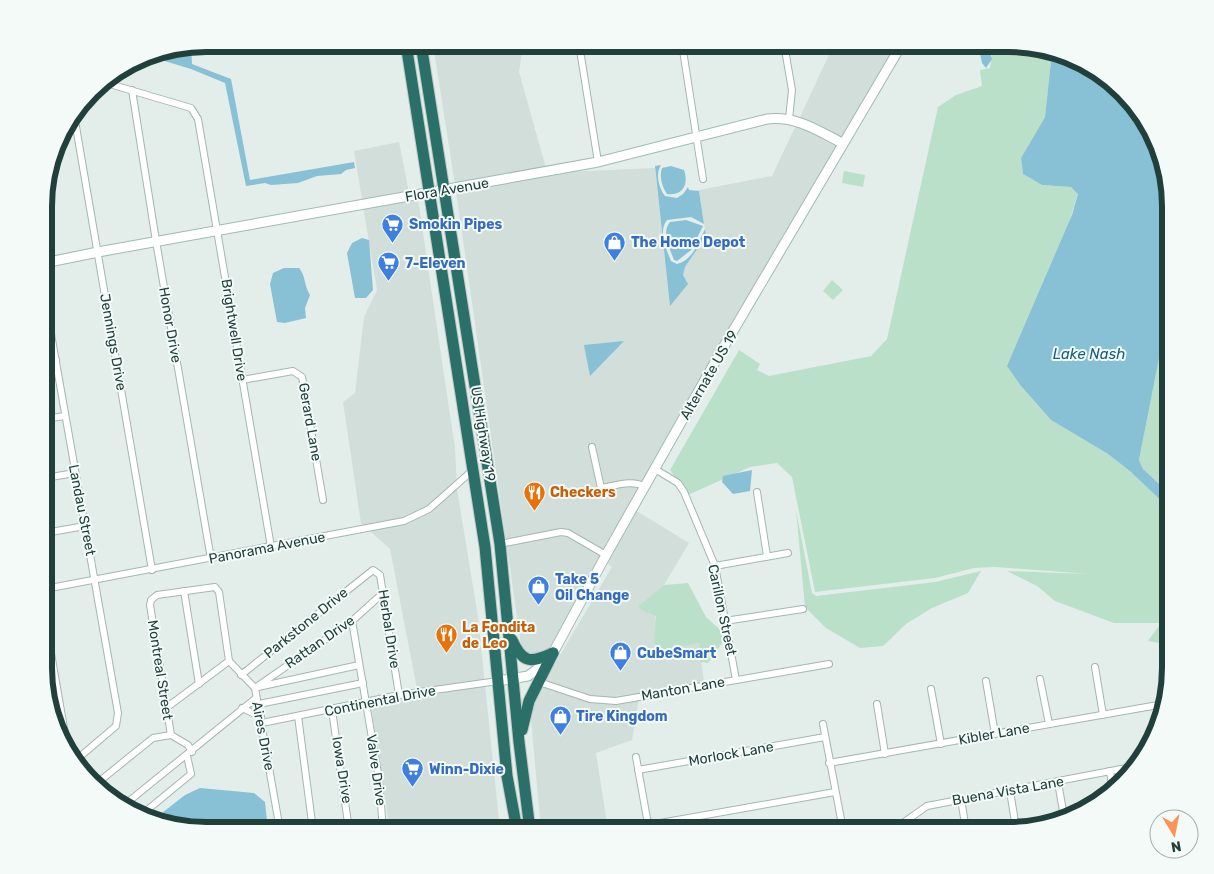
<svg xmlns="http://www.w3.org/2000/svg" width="1214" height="874" font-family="Rubik,sans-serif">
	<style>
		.built { fill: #d1deda; fill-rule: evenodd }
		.green { fill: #bbe0ca }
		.water { fill: #88c0d6 }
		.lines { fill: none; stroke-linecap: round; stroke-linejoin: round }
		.street-casing { stroke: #a5b6b2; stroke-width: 8 }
		.secondary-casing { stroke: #a0bab4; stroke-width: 11 }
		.highway-casing { stroke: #c1cac8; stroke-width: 13 }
		.street { stroke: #fff; stroke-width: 6 }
		.secondary { stroke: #fff; stroke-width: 9 }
		.highway { stroke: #2b6f69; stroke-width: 11 }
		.labels { text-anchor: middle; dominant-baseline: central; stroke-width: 4; stroke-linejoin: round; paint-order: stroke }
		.street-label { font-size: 14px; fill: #21403c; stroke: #f4faf8 }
		.shop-label { font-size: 14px; font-weight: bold; fill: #366cbe; stroke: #f4faf8; text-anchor: start }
		.food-label { font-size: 14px; font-weight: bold; fill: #c56008; stroke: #f4faf8; text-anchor: start }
		.water-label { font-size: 15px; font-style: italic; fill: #176180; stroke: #f4faf8 }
		.rim { fill: none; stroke: #21403c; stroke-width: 6 }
	</style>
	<rect width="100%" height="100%" fill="#e3eeea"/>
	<g class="built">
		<path d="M433,44h90l-4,28 27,96 -91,17z"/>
		<path d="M834,44h64l-57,95 -41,-22z"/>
		<path d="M797,123l41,21 -235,409 -52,98 -14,6 -15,-5 -66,-461 106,-19 93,-4 15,137 15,-38 21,-31 -7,-45h-5l78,-15z"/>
		<path d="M399,142l10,51 8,-1 27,183 11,73 2,41 21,128 22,213h-110l-20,-132 47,-9 -27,-140 -29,-26 -18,-121 12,-9 9,-76 13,-27 -23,-139z"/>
		<path d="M635,510l54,33 -25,42 -26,21 16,8 3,10 -3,17 6,10 39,-8 5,39 -65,15 -30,-2 30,3 -7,42 -36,13 12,77h-67l-11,-122zM607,563l5,4 -60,102 -1,-1z"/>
	</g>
	<g class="green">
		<path d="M989,44h29l34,8 -7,65 -24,41 2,16 19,11 29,2 7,6 -57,193 30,34 57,34 22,16 40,39v136l-22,-4 13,-18h-47l-59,-22 -18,-15 -30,-15 82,3 -94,-7 -21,1 -39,10 -120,14 -23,-115 -15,-14 -27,4 -62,28 -18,-25 69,-120 21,14 -3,6 12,6 102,-20 16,-17 51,-232 18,-12 26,-9 -2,-16 10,-2 2,-13z"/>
		<path d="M844,171l21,4 -2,12 -21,-4z"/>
		<path d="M832,280l11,10 -10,10 -10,-9z"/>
		<path d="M1170,332v162l-27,-25 -4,-9 23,-118z"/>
		<path d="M796,510l16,83 4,3 119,-14 46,-11 -13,22 -36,15 -26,16 -23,22 -23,2 -34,-20 -21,-21z"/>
		<path d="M688,583l18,34 21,19 -19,27 -7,-1 -2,-19 -35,8 -7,-2 -3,-8 2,-24c-5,-6 -11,-2 -18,-11l26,-21z"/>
	</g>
	<g class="water">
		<path d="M978,44h10l4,15 -6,9 -4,-5z"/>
		<path d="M191,46l1,18 39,15 19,101 104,-18 1,6 -9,2 -5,4 -24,2 -19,7 -27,2 -6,-2 -19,3 -21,-103 -34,-14 -43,-13 6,-4z"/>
		<path d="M1052,52l18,4 37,22 46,56 17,62v136l-8,11 -23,117 4,9 27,25v15l-40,-38 -22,-17 -57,-34 -30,-34 -14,-20 65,-151 6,-21 -7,-7 -29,-2 -19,-11 -2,-16 24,-41z"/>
		<path d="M661,165c-6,9 -2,23 4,31l12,2 6,-4 5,-7 1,3 10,1 5,33 -13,-7 -24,3c-9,11 -1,29 4,41l6,3c16,-4 21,-21 28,-35l1,7 -21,31 -2,8 5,9 -18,22 -15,-140z"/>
		<path d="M671,166l13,4c5,14 -1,26 -17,24 -5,-7 -8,-18 -5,-26z"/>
		<path d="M686,220l17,6 -12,24 -14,11 -3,-1c-4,-11 -13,-28 -4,-38z"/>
		<path d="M362,238l7,2 4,50 -7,8h-11l-8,-45 5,-10z"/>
		<path d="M284,268h15c7,8 5,18 11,27l-5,13 1,10 -21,5 -8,-1 -7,-38 3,-11z"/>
		<path d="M624,341l-34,35 -6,-31z"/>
		<path d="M752,470l-2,21 -17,3 -11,-12 1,-6z"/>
		<path d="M200,788l54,5 11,9 3,28h-72l-43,-10 32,-25z"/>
	</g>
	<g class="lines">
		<defs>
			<g id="street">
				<path d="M579,44l19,118"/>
				<path d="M682,44l21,135"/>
				<path d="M784,44l8,46 -3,29"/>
				<path d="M103,82l88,26 7,11 73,428"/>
				<path d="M132,90l24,151 55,318"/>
				<path d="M74,115l78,455"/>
				<path d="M45,300l73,413 -2,13 -40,34"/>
				<path d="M45,362l11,-2"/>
				<path d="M242,380l51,-9 9,6 21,123"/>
				<path d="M45,419l20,-3"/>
				<path d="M592,447l9,41c14,-2 31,-9 44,-1"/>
				<path d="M655,469l23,14 6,9 31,74 21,114"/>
				<path d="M45,478l30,-5"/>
				<path d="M757,492l10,64"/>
				<path d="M45,533l40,-7"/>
				<path d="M500,544l61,-12 7,1 38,22"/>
				<path d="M715,566l73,-13"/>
				<path d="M45,589l359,-68 25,-12 44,-39"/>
				<path d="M184,591l15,93"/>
				<path d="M45,619l22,126 9,15"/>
				<path d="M352,621l27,158 4,51"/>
				<path d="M725,621l78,-12"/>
				<path d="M1095,667l8,48"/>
				<path d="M241,675l132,-105 7,5 19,120"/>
				<path d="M1040,679l9,45"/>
				<path d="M986,681l9,53"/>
				<path d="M539,682l51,17 26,2 213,-37"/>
				<path d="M258,687l101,-22"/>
				<path d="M255,688l97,-67 31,-28"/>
				<path d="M931,689l10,55"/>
				<path d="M259,704l104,-21"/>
				<path d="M877,704l8,50"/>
				<path d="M166,708l63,-47"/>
				<path d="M242,708l19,9"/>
				<path d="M332,710l17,120"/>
				<path d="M298,716l15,114"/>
				<path d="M262,723l137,-28 99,-14"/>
				<path d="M823,724l20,106"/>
				<path d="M171,735l-21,-130 1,-5 6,-5 58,-8 4,5 10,69 26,27 25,142"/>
				<path d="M636,757l13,73"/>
				<path d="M829,763l329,-58"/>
				<path d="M638,770l187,-33"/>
				<path d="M1110,771l2,16"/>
				<path d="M1058,782l6,35"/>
				<path d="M96,784l57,-46 18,-3 17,10 4,7"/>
				<path d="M1010,791l6,37"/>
				<path d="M961,799l5,31"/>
				<path d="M123,806l133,-108"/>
				<path d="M140,816l51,-42 -4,-18"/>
				<path d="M910,819l2,11"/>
				<path d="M649,825l186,-33"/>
				<path d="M302,830l11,-4"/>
				<path d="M893,830l34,-24 210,-40"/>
			</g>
			<g id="secondary">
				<path d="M45,265l9,-4 44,-9 500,-90 169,-43c29,-3 50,11 75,24"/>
				<path d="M498,681l30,-5 12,-9 13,-14 53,-98 117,-207 179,-304"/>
			</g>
			<g id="highway">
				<path d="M406,44l79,503 22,229 10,54"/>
				<path d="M421,44l79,500 19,198 11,88"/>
				<path d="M512,640c11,24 19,23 41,13"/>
				<path d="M522,730l7,-29 24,-48"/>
			</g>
		</defs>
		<use href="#street" class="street-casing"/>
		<use href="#secondary" class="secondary-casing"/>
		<use href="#highway" class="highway-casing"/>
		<use href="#street" class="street"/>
		<use href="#secondary" class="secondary"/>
		<use href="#highway" class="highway"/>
	</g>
	<defs>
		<symbol id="supermarket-pin" viewBox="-11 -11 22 30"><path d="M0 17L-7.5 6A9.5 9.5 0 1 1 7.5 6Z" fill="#3f7fe0" stroke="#f4faf8"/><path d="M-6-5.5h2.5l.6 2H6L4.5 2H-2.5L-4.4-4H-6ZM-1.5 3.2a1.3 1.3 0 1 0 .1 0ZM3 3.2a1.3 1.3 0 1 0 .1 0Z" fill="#fff"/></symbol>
		<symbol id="shop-pin" viewBox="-11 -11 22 30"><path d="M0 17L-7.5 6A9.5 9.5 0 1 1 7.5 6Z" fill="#3f7fe0" stroke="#f4faf8"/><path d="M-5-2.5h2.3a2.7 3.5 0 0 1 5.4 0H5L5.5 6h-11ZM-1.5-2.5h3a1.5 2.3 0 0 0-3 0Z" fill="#fff"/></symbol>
		<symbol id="restaurant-pin" viewBox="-11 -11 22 30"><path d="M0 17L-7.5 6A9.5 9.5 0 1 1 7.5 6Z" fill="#e8710a" stroke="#f4faf8"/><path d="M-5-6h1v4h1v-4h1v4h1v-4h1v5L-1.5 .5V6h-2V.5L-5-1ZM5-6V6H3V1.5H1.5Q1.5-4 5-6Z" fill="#fff"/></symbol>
	</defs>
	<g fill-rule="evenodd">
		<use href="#supermarket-pin" x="380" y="212" width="25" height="34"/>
		<use href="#shop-pin" x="602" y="230" width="25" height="34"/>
		<use href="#supermarket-pin" x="376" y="250" width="25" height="34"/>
		<use href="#restaurant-pin" x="522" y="480" width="25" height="34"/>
		<use href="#shop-pin" x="526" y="574" width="25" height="34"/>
		<use href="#restaurant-pin" x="434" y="622" width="25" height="34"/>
		<use href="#shop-pin" x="608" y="640" width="25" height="34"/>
		<use href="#shop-pin" x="548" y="704" width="25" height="34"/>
		<use href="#supermarket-pin" x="400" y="756" width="25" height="34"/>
	</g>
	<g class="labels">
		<g class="street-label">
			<text transform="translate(447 190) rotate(-10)">Flora Avenue</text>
			<text transform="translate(170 325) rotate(80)">Honor Drive</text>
			<text transform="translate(234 330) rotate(81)">Brightwell Drive</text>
			<text transform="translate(113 342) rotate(80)">Jennings Drive</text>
			<text transform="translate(709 375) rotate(-60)">Alternate US 19</text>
			<text transform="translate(310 422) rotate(80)">Gerard Lane</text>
			<text transform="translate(483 434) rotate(81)">US Highway 19</text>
			<text transform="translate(82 510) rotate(79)">Landau Street</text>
			<text transform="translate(267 548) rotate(-11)">Panorama Avenue</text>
			<text transform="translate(722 610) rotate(78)">Carillon Street</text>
			<text transform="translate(306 623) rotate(-39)">Parkstone Drive</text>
			<text transform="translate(389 629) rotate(81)">Herbal Drive</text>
			<text transform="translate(320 642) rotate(-35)">Rattan Drive</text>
			<text transform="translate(160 670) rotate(81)">Montreal Street</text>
			<text transform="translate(683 689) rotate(-10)">Manton Lane</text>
			<text transform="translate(380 701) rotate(-11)">Continental Drive</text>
			<text transform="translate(994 734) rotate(-10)">Kibler Lane</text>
			<text transform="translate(263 736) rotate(79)">Aires Drive</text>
			<text transform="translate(731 754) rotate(-10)">Morlock Lane</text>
			<text transform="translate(342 770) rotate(81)">Iowa Drive</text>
			<text transform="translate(376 770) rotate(82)">Valve Drive</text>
			<text transform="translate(1008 791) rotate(-10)">Buena Vista Lane</text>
		</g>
		<g class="shop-label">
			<text x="409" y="224">Smokin Pipes</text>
			<text x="631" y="242">The Home Depot</text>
			<text x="405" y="263">7-Eleven</text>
			<text x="555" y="579">Take 5<tspan x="555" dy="16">Oil Change</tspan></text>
			<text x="637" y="653">CubeSmart</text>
			<text x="576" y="716">Tire Kingdom</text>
			<text x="429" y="769">Winn-Dixie</text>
		</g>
		<g class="food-label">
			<text x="550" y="492">Checkers</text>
			<text x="462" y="627">La Fondita<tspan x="462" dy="16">de Leo</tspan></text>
		</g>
		<g class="water-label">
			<text x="1089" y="354">Lake Nash</text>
		</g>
	</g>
	<path d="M0 0H1214V874H0ZM206 52H1008A154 154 0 0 1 1162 206V668A154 154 0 0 1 1008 822H206A154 154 0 0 1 52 668V206A154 154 0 0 1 206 52Z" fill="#f4faf8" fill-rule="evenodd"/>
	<path class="rim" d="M206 52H1008A154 154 0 0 1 1162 206V668A154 154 0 0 1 1008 822H206A154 154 0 0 1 52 668V206A154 154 0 0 1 206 52Z"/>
	<g transform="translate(1174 834) rotate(170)"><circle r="24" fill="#f4faf8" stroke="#a0b0ad"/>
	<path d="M0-4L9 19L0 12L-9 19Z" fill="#fa9355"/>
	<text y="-8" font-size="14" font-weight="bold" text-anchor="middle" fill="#21403c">N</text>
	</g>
</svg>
